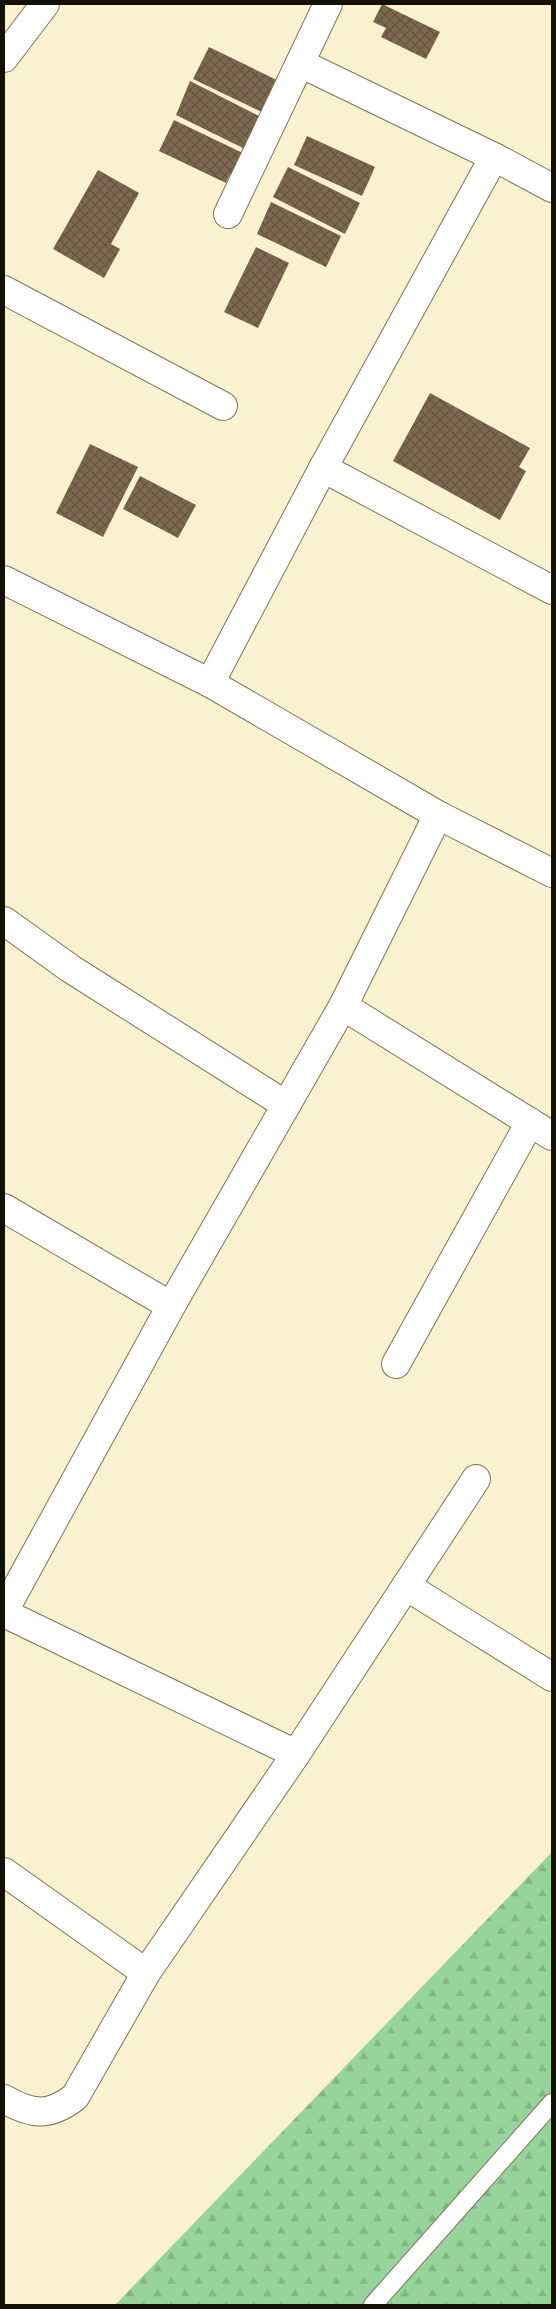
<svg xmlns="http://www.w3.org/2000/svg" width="556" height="2309" font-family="'Nunito Sans',sans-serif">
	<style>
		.forest { fill: url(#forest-firs) }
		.building { fill: url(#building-cross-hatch) }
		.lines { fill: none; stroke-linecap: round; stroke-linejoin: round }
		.service-casing { stroke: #7d7658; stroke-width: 20 }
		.minor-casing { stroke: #7d7658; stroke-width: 30 }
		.service { stroke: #fff; stroke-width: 18 }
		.minor { stroke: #fff; stroke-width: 28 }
	</style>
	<defs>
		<pattern id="forest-firs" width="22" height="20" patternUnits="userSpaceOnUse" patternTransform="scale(1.25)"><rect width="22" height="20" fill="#97d49c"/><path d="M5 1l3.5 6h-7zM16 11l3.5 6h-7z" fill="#81b585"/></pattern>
		<pattern id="building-cross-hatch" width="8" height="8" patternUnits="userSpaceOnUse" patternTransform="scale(1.25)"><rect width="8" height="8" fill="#7d6950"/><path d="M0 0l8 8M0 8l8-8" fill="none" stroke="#655540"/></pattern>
	</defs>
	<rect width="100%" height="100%" fill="#f9f1cf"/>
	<path class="forest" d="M552,1852v453h-437z"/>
	<g class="building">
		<path d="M382,4l58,28 -14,27 -45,-22 5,-9 -13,-6z"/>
		<path d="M209,47l74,36 -21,29 -69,-33z"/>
		<path d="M190,81l77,39 -20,30 -71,-35z"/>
		<path d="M174,120l75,36 -11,22 -8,-4 -4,9 -67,-32z"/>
		<path d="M307,136l68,31 -13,29 -68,-31z"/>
		<path d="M288,167l72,36 -15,31 -72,-37z"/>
		<path d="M98,170l41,23 -28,51 9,5 -16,29 -51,-29z"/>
		<path d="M271,202l70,34 -15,31 -69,-33z"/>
		<path d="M256,247l33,16 -31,65 -34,-16z"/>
		<path d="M430,393l100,55 -11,19 7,4 -26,49 -107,-59z"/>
		<path d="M90,444l48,23 -35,70 -47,-24z"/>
		<path d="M140,476l56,29 -18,33 -55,-29z"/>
	</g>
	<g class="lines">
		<defs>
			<path id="service" d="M373,2305l179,-202"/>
			<g id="minor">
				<path d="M4,58l41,-54"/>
				<path d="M300,63l194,94"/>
				<path d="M228,214l100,-210"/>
				<path d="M4,290l219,116"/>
				<path d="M323,468l229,122"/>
				<path d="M4,580l206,103 228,132 -95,191 -172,300 -167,305"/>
				<path d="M210,683l113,-215 171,-311 58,31"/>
				<path d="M438,815l114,58"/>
				<path d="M4,921l67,48 215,136"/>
				<path d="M343,1006l209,130"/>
				<path d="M4,1208l167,98"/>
				<path d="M396,1364l134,-242"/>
				<path d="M406,1586l146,91"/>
				<path d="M4,1613l292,141 -150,219 -142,-101"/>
				<path d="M296,1754l180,-275"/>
				<path d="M4,2099c28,16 45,18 71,-2l71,-124"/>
			</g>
		</defs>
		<use href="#service" class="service-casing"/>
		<use href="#minor" class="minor-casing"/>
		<use href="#service" class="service"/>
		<use href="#minor" class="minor"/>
	</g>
	<rect width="556" height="2309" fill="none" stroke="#131005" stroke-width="10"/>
</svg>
